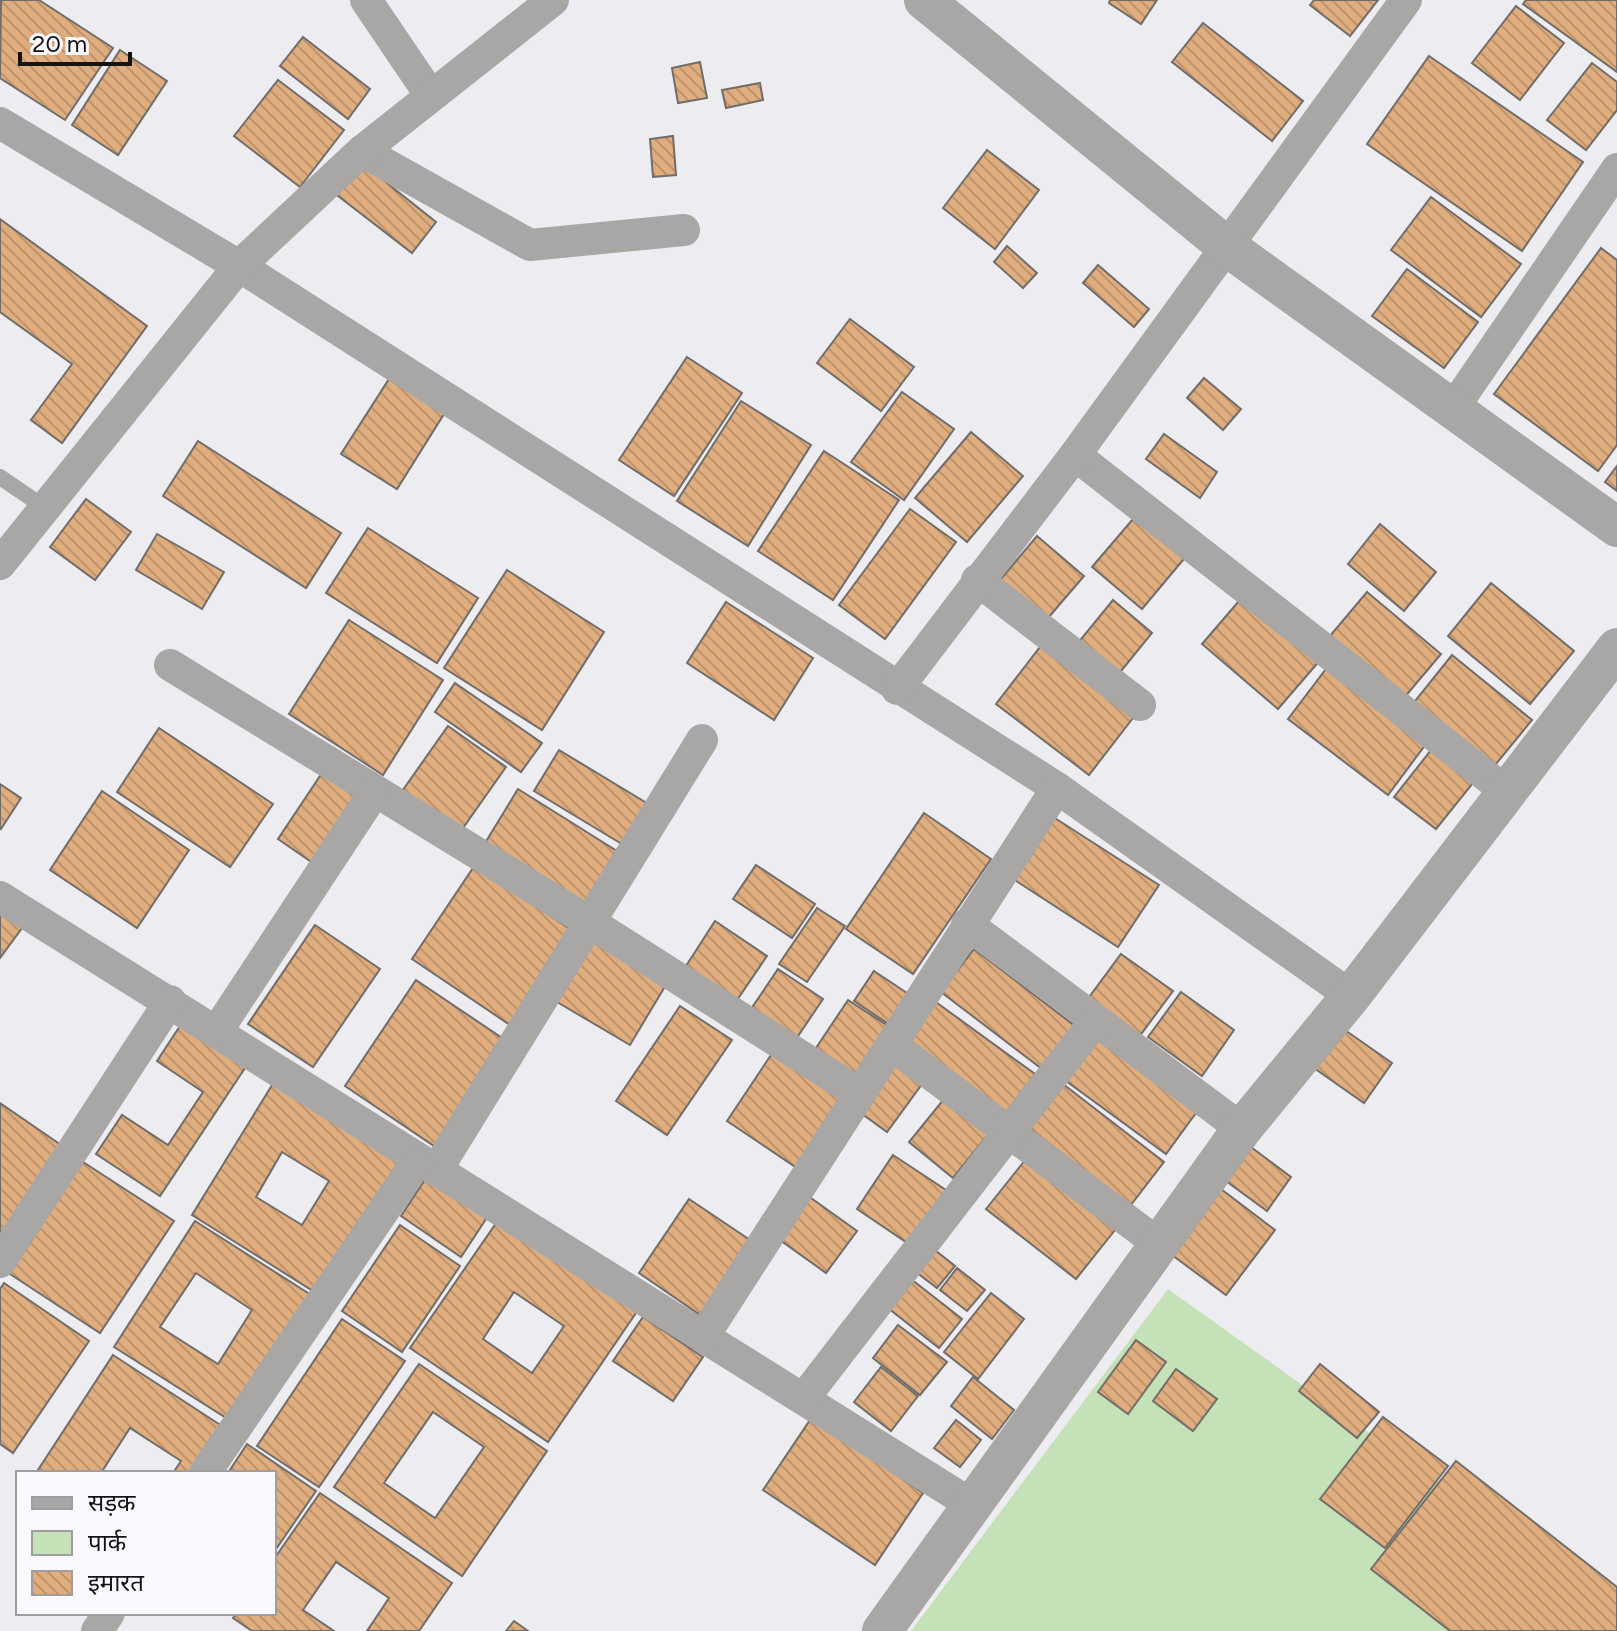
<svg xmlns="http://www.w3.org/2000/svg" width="1617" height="1631" font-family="Figtree,'Noto Sans Devanagari',sans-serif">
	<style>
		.green { fill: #c5e1b7 }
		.building { fill: url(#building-back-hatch); stroke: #716d6a; stroke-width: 2; fill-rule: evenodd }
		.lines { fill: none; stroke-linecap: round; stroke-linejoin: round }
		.service { stroke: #a9a7a6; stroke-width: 16 }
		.minor { stroke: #a9a7a6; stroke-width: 32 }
		.tertiary { stroke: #a9a7a6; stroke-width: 40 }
	</style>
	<defs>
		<pattern id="building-back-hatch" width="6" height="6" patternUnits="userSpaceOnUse" patternTransform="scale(2)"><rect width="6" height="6" fill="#e0ad7e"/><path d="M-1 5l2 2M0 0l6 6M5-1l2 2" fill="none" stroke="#bf946c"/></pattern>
	</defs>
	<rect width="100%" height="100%" fill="#edecf1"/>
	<path class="green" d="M1168,1289l449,321v21h-706z"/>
	<g class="building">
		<path d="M1,0h38l74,48 -48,72 -65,-42z"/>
		<path d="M1110,0h47l-16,24 -32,-21z"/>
		<path d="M1314,0h64l-28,36 -40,-31z"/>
		<path d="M1526,0h91v72l-94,-68z"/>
		<path d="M1516,6l48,37 -44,57 -48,-37z"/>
		<path d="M1203,23l100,78 -31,40 -100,-79z"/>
		<path d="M303,37l67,52 -22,30 -68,-53z"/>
		<path d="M120,50l47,31 -49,74 -46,-30z"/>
		<path d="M1429,56l154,106 -61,89 -155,-107z"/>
		<path d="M700,62l7,36 -29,5 -6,-35z"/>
		<path d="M1592,63l25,19v28l-31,40 -39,-30z"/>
		<path d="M278,80l66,50 -44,57 -66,-51z"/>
		<path d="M760,83l3,17 -37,8 -4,-18z"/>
		<path d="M673,136l3,39 -23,2 -3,-38z"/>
		<path d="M987,150l52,40 -44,59 -52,-41z"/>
		<path d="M358,160l78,62 -24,31 -79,-61z"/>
		<path d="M1431,197l90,67 -40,53 -90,-67z"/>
		<path d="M0,219l147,107 -85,117 -31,-23 41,-56 -72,-52z"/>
		<path d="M1007,246l30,27 -14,15 -29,-26z"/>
		<path d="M1601,248l16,12v185l-19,26 -104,-77z"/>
		<path d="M1098,265l51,44 -15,18 -51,-44z"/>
		<path d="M1407,269l71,53 -34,46 -72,-52z"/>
		<path d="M850,319l64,48 -33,44 -64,-48z"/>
		<path d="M687,357l55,36 -68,103 -55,-36z"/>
		<path d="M1204,378l37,31 -18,21 -36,-32z"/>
		<path d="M389,379l55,35 -47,75 -56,-35z"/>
		<path d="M902,392l52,37 -50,71 -53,-38z"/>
		<path d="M741,401l70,44 -63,101 -71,-45z"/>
		<path d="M971,432l52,44 -56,66 -52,-44z"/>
		<path d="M1164,434l53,38 -17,26 -54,-39z"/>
		<path d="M198,441l143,92 -35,55 -143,-92z"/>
		<path d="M824,451l75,49 -66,100 -75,-49z"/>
		<path d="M1617,466v25l-12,-9z"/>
		<path d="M86,499l45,33 -36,48 -45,-33z"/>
		<path d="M910,509l46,33 -71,97 -46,-34z"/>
		<path d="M1139,512l49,42 -46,55 -50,-42z"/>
		<path d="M1380,524l56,48 -32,39 -56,-47z"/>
		<path d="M368,528l110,70 -41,65 -111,-70z"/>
		<path d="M157,534l67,38 -22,37 -66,-39z"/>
		<path d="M1037,536l47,40 -42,49 -47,-39z"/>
		<path d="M507,570l97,62 -62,98 -98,-62z"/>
		<path d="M1491,583l83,68 -44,53 -82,-68z"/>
		<path d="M1367,592l74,62 -38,45 -73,-63z"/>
		<path d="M1245,594l76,65 -43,50 -76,-65z"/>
		<path d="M1113,600l39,33 -35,43 -40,-32z"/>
		<path d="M726,602l87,56 -39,62 -87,-57z"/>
		<path d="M349,620l94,60 -60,95 -94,-61z"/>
		<path d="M1040,647l93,71 -44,57 -93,-71z"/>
		<path d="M1452,655l80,65 -41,50 -80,-64z"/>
		<path d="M1326,669l100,75 -38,51 -100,-76z"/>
		<path d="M455,683l87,60 -21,29 -86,-60z"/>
		<path d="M448,726l58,41 -48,68 -58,-41z"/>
		<path d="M159,728l114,76 -43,63 -113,-75z"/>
		<path d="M1435,745l42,33 -41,51 -42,-32z"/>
		<path d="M559,750l91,55 -25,41 -91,-55z"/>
		<path d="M322,773l36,24 -45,66 -35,-24z"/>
		<path d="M0,784l21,14 -20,31 -1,-1z"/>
		<path d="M518,789l107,67 -36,58 -107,-66z"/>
		<path d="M102,791l87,59 -52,78 -87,-58z"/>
		<path d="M924,813l67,46 -78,115 -67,-45z"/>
		<path d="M1047,813l112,72 -41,62 -111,-72z"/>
		<path d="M475,865l104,70 -63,94 -104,-70z"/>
		<path d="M756,865l59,39 -23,34 -59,-39z"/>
		<path d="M0,906l25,18 -25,34z"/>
		<path d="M817,908l28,18 -38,56 -28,-18z"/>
		<path d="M715,921l52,35 -30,44 -51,-34z"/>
		<path d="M315,925l65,44 -67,98 -65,-43z"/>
		<path d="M589,937l78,46 -37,62 -78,-46z"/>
		<path d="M974,949l105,80 -33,43 -105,-80z"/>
		<path d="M1121,954l52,37 -37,50 -52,-37z"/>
		<path d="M778,969l45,30 -29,43 -45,-30z"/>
		<path d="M874,971l42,28 -20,30 -42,-28z"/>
		<path d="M416,980l95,64 -71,106 -95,-64z"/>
		<path d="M1181,992l53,38 -32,46 -54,-39z"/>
		<path d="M848,1000l48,31 -34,52 -48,-32z"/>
		<path d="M933,1000l102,74 -29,39 -102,-73z"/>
		<path d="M680,1006l52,34 -65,95 -51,-34z"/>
		<path d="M182,1023l65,42 -87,131 -64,-42 26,-39 46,30 35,-53 -46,-31z"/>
		<path d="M1099,1026l105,76 -38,52 -104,-76z"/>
		<path d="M1342,1028l50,35 -28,40 -50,-35z"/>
		<path d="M775,1049l70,48 -48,71 -70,-47z"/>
		<path d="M893,1056l32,24 -38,52 -33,-24z"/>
		<path d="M274,1082l130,81 -83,133 -129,-81zM282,1152l47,29 -27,44 -46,-28z"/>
		<path d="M1063,1084l101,78 -34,44 -101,-78z"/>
		<path d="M948,1094l44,36 -39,48 -44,-36z"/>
		<path d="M0,1103l64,44 -64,95z"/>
		<path d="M1251,1147l40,30 -24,34 -41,-30z"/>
		<path d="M893,1155l53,35 -37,54 -52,-35z"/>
		<path d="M1026,1159l89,71 -39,49 -90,-70z"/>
		<path d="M80,1160l94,61 -74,112 -93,-61z"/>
		<path d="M428,1175l60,41 -27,41 -60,-41z"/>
		<path d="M1221,1189l54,41 -49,65 -54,-40z"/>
		<path d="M804,1193l53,38 -31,42 -53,-38z"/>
		<path d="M689,1199l67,45 -50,75 -67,-46z"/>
		<path d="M501,1216l137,94 -90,132 -138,-94zM514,1292l50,34 -32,47 -49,-34z"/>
		<path d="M195,1221l124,79 -80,126 -125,-79zM196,1273l56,37 -34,54 -58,-37z"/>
		<path d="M400,1225l60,41 -58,86 -60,-41z"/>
		<path d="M926,1243l29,23 -18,22 -29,-22z"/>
		<path d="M957,1268l28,22 -18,21 -27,-21z"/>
		<path d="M911,1279l51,40 -23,29 -51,-40z"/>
		<path d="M4,1283l85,58 -76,112 -13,-9v-155z"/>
		<path d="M991,1293l33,26 -46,60 -34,-27z"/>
		<path d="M643,1317l60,40 -30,44 -60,-40z"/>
		<path d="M342,1319l63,42 -86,126 -62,-41z"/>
		<path d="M898,1325l49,37 -27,33 -47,-37z"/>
		<path d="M1136,1340l30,22 -38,52 -30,-22z"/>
		<path d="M113,1355l115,75 -28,43h-27l8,-12 -51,-33 -29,45h-65z"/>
		<path d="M419,1364l128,87 -85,125 -128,-89zM433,1412l51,35 -49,71 -51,-35z"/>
		<path d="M1320,1364l59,48 -22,26 -58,-47z"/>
		<path d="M881,1367l37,29 -27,35 -37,-29z"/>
		<path d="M1176,1369l41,30 -24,32 -40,-30z"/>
		<path d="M973,1377l41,33 -22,29 -41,-33z"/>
		<path d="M812,1417l111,76 -48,72 -112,-75z"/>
		<path d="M1383,1417l65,49 -63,82 -65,-49z"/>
		<path d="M956,1420l25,20 -21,27 -26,-19z"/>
		<path d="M247,1444l69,47 -42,61v-79h-46z"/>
		<path d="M1456,1461l161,126v44h-167l-79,-62z"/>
		<path d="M320,1493l132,90 -33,48h-52l22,-33 -53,-36 -33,48 31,21h-82l-19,-13 4,-5h37v-54z"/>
		<path d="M514,1621l14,10h-22z"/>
	</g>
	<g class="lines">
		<path class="service" d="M0,477l47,32"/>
		<g class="minor">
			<path d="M366,0l65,96"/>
			<path d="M0,123l239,143 818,522 294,208"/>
			<path d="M362,151l168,94 154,-15"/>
			<path d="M1452,410l165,-241"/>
			<path d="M1075,455l432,337"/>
			<path d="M0,564l239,-298 123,-115 191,-151"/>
			<path d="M977,580l163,125"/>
			<path d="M170,665l421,258 266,169"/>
			<path d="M897,689l178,-234 331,-455"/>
			<path d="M0,897l974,609"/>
			<path d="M967,924l275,205"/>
			<path d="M217,1031l158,-240"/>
			<path d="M893,1046l266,198"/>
			<path d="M436,1171l266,-431"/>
			<path d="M0,1262l170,-261"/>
			<path d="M703,1337l354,-549"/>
			<path d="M804,1398l291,-377"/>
			<path d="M205,1473l213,-313"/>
			<path d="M97,1631l12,-18"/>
		</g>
		<g class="tertiary">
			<path d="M924,0l302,246 391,281"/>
			<path d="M882,1631l360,-502 109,-133 266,-348"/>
		</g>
	</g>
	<rect x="16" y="1471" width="260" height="144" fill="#fbf9fe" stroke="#9e9da0" stroke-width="2"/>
	<rect x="32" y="1497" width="40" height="12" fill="#a9a7a6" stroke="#9e9da0" stroke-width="2"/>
	<text x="88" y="1511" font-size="24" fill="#131314">सड़क</text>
	<rect x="32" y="1531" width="40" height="24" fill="#c5e1b7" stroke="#9e9da0" stroke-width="2"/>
	<text x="88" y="1551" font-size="24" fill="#131314">पार्क</text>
	<rect x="32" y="1571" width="40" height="24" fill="url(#building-back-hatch)" stroke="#9e9da0" stroke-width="2"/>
	<text x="88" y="1591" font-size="24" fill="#131314">इमारत</text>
	<path d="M20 52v12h110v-12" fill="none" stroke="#131314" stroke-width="4"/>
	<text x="32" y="52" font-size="24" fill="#131314" stroke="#fbf9fe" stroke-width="6" paint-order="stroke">20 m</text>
</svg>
